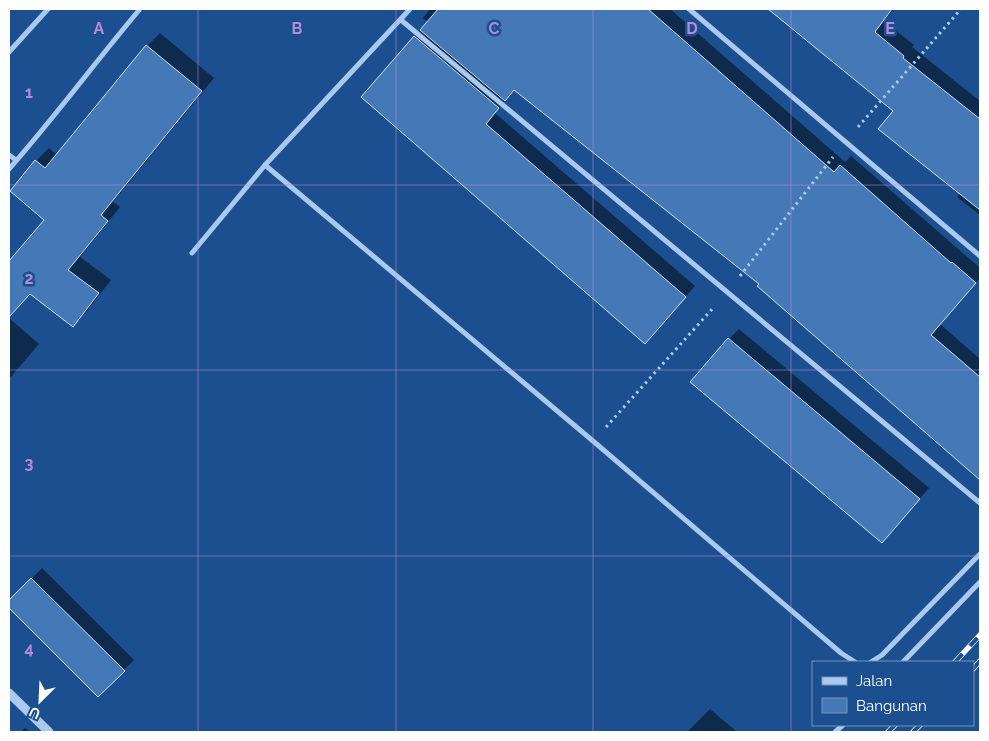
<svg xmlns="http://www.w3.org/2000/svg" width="989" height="741" font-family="Raleway,sans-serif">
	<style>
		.shadow { fill: #0007 }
		.building { fill: #4478b7; stroke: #cfe3fa }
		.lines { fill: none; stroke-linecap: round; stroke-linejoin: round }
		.path { stroke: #a9c9ee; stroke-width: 3; stroke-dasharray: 2.5 4; stroke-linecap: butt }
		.minor { stroke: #a9c9ee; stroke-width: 5 }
		.tertiary { stroke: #a9c9ee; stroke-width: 9 }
		.rail-casing { stroke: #fff; stroke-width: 5.5 }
		.rail { stroke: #1b4f8f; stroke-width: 4; stroke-dasharray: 11; stroke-linecap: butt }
		.grid { fill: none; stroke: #b68bdc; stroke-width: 1; stroke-opacity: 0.55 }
		.grid-label { font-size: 16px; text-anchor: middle; font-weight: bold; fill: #b68bdc; stroke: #1b4f8f; stroke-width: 5; stroke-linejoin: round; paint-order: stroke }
	</style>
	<rect width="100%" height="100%" fill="#1b4f8f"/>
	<g class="shadow">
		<path d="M430,9h240l175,153 6,-6 129,112v10l-40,46 40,35v119l-221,-192 2,-2 -246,-195 -20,24 200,173 -50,56 -230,-305 13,-15 -5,-4z"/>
		<path d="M770,9h124l-10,12 30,24 -2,2 68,54v114l-23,-18 4,-4 -67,-82z"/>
		<path d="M160,33l54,45 -101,124 7,5 -40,50 31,23 -25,32 -13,13 -43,-32 -21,24v-54l37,-43 -10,-59 13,-13 8,7 90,-109z"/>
		<path d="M9,318l30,26 -30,35z"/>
		<path d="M739,329l190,159 -47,54 -153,-203z"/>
		<path d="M42,568l92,92 -36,35 -89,-88v-5z"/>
		<path d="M710,709l27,23h-50z"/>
		<path d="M25,728l5,4h-9z"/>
	</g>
	<g class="building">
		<path d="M438,9h210l186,163 6,-7 111,98 1,-1 24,21 -45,52 49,42v103l-223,-194 2,-2 -245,-194 -9,11 -85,-71z"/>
		<path d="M768,9h124l-17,23 29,24 -1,2 77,61v91l-102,-81 15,-18z"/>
		<path d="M414,36l85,72 -13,16 200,173 -41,47 -284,-247z"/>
		<path d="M146,45l56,46 -101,124 7,6 -40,49 31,23 -26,34 -43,-33 -21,23v-56l35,-41 -34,-29 25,-31 10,8z"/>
		<path d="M728,338l192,161 -38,44 -192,-161z"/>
		<path d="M31,578l94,93 -27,26 -89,-89v-8z"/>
	</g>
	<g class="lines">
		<g class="path">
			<path d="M858,127l103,-118"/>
			<path d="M740,276l93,-119"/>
			<path d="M606,427l108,-120"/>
		</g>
		<g class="minor">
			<path d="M689,9l291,247"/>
			<path d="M401,20l579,483"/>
			<path d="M9,52l39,-43"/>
			<path d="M9,155l7,5"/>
			<path d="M265,165l328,276 248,212 14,9"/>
			<path d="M9,169c46,-52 87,-108 131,-160"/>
			<path d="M192,253l73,-88 145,-156"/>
			<path d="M871,662l11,-7 98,-101"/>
			<path d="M903,662l77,-80"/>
			<path d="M835,732l8,-7"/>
		</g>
		<path class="tertiary" d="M9,693l40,39"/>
		<defs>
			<g id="rail">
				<path d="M955,662l25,-27"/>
				<path d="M973,669l7,-8"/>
				<path d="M888,732l7,-7"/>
				<path d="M913,732l7,-7"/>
			</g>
		</defs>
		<use href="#rail" class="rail-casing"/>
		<use href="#rail" class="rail"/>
	</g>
	<path class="grid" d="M198,9v723M396,9v723M593,9v723M791,9v723M9,185h971M9,370h971M9,556h971"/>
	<g class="grid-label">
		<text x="99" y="34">A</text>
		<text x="297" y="34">B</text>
		<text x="494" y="34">C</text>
		<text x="692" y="34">D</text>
		<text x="890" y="34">E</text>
		<text x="29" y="98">1</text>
		<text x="29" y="284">2</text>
		<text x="29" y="469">3</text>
		<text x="29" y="654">4</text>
	</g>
	<rect width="989" height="741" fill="none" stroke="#ffffff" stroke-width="20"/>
	<rect x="812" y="661" width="162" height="65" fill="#1b4f8f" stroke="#7695bc"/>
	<rect x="822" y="677" width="25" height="8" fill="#a9c9ee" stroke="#7695bc"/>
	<text x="856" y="686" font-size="15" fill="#ffffff">Jalan</text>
	<rect x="822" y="698" width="25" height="15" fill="#4478b7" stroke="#7695bc"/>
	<text x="856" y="711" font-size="15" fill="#ffffff">Bangunan</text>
	<g transform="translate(40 701) rotate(204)" stroke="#1b4f8f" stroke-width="4" paint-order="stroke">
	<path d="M0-4L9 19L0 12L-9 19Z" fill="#ffffff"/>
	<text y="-8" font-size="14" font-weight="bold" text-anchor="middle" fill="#ffffff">U</text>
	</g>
</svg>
